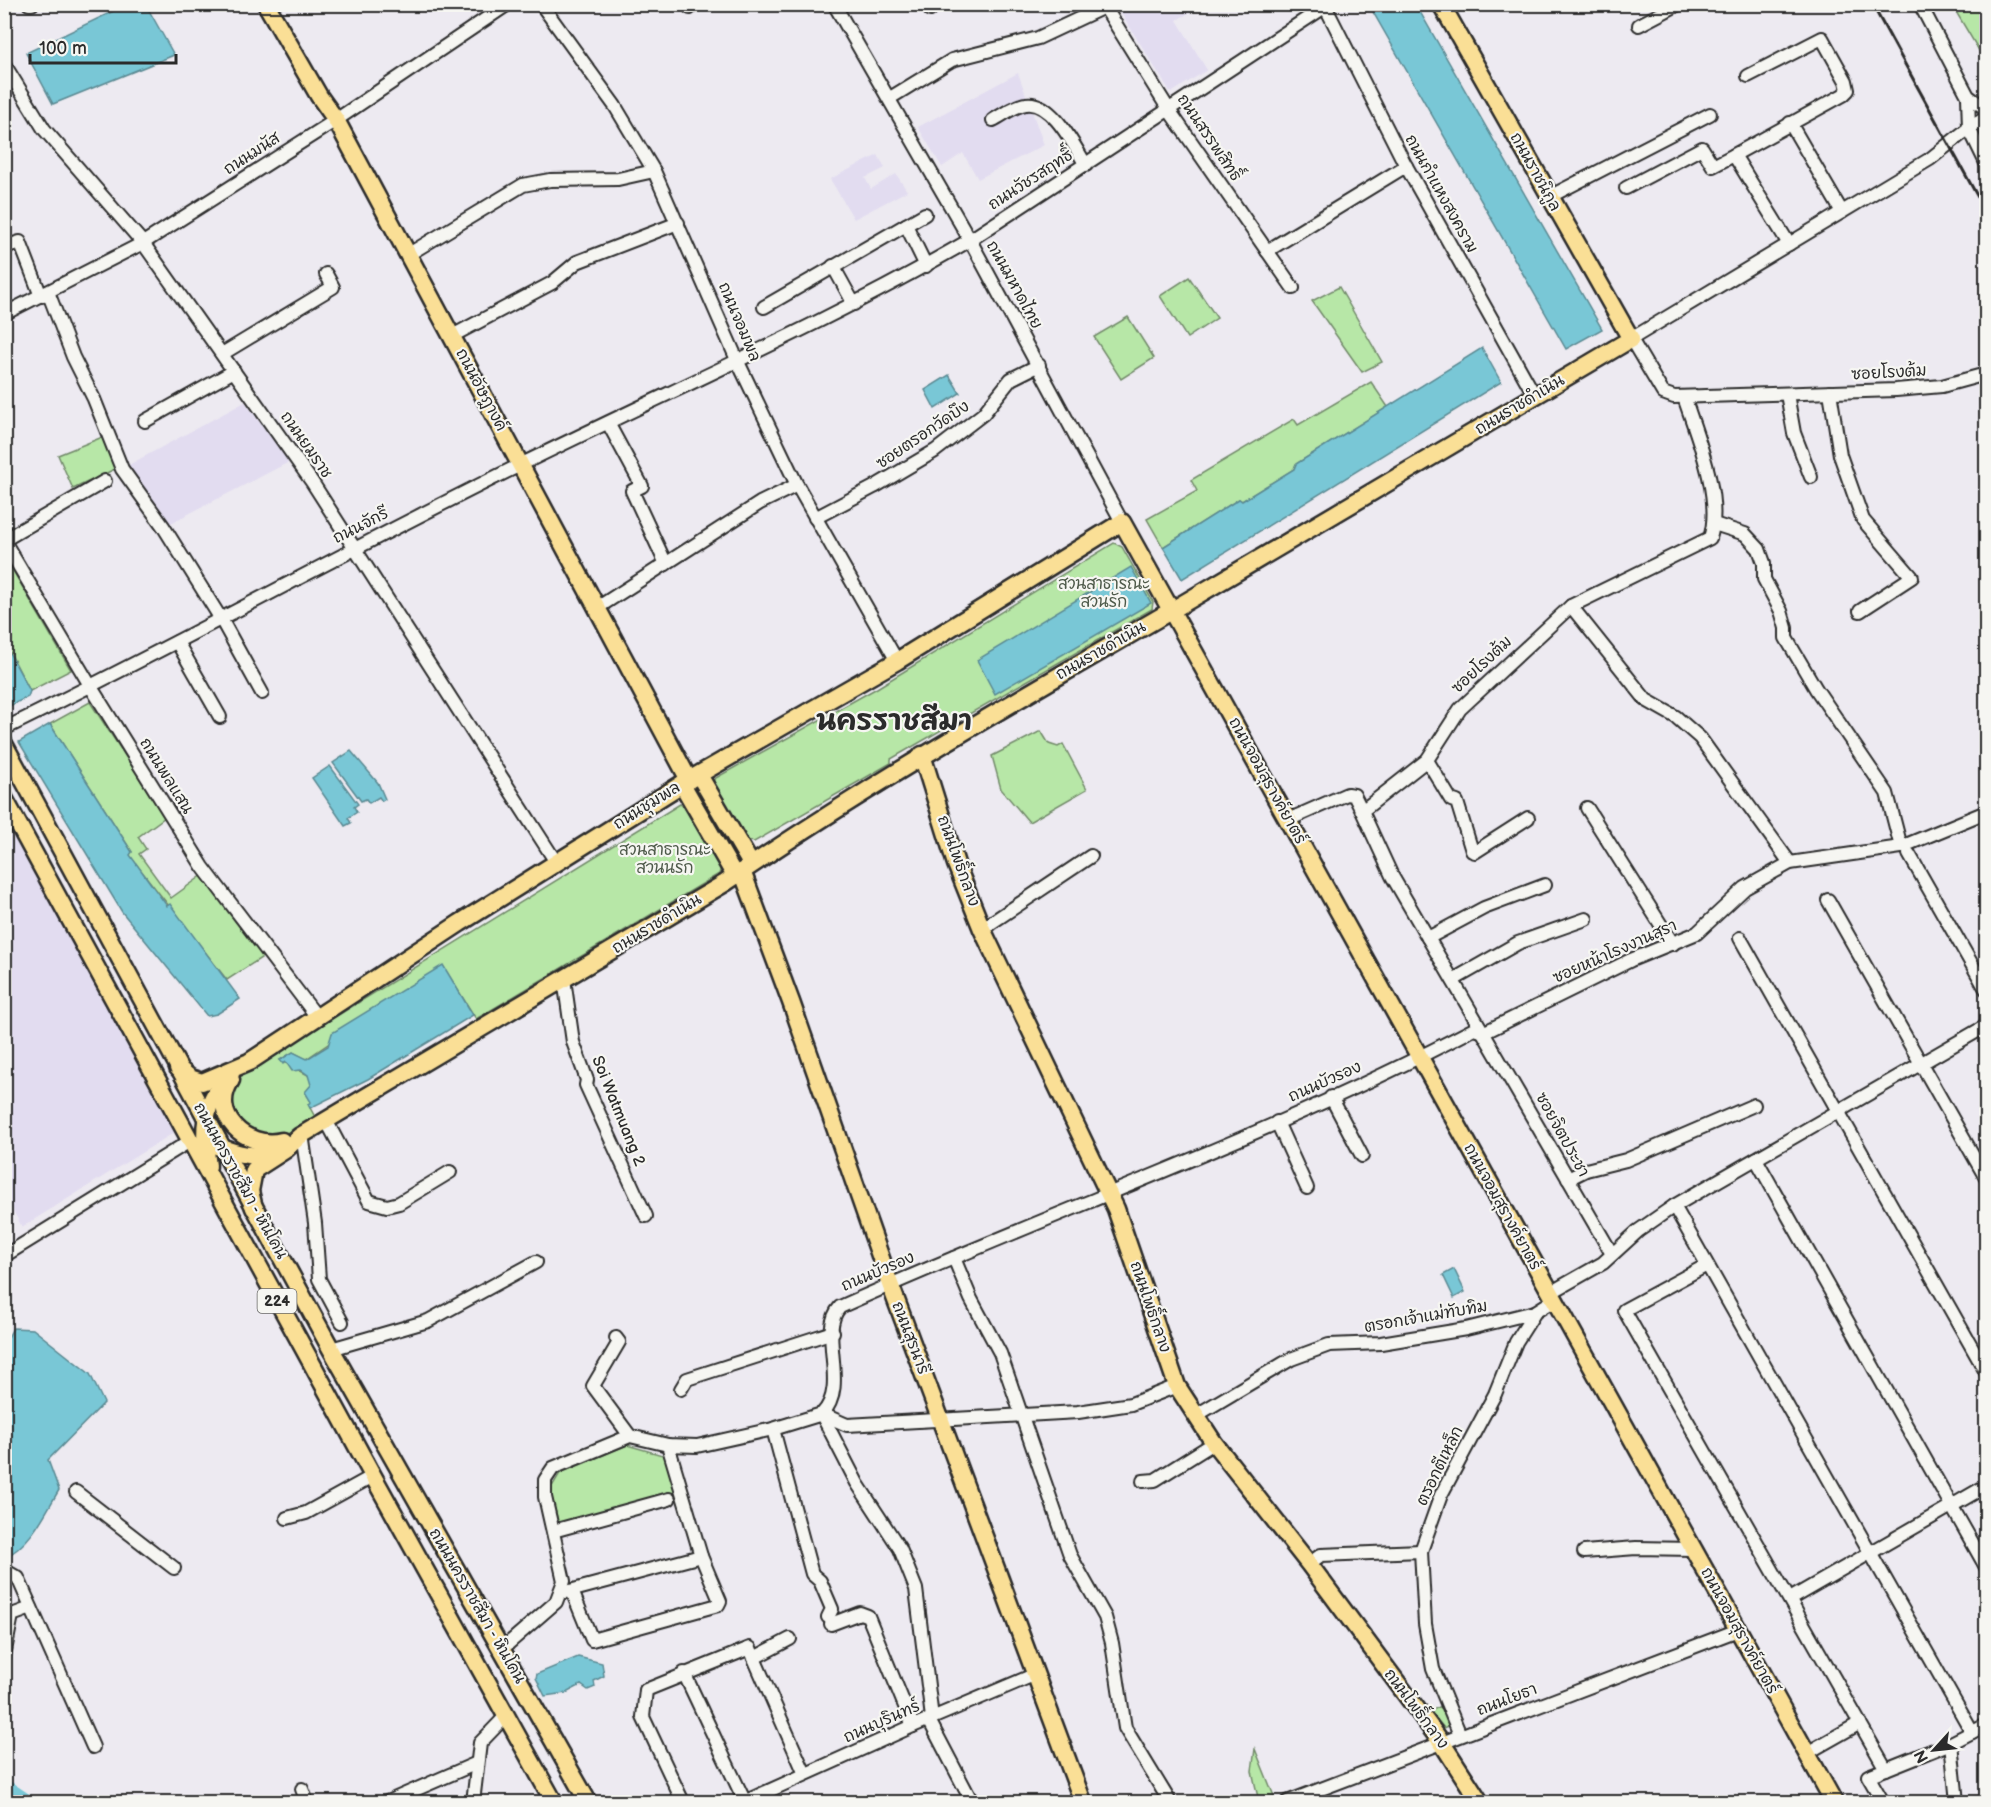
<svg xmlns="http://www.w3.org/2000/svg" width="1991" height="1807" font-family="'Balsamiq Sans','Playpen Sans Thai',sans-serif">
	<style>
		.built { fill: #e2dcf0 }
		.green { fill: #b7e7a7; stroke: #718969; stroke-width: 1.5 }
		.water { fill: #79c7d6; stroke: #5a8992; stroke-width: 1.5 }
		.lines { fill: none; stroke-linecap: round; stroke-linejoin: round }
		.river { stroke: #79c7d6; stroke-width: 18 }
		.minor-casing { stroke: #2b2b2b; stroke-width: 16 }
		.major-casing { stroke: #2b2b2b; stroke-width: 21 }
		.minor { stroke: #f6f6f2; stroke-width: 12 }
		.major { stroke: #fadf96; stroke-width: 16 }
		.rail { stroke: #2b2b2b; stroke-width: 3 }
		.labels { text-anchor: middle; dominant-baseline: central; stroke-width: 4.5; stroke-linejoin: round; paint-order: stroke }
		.shield { fill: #f6f6f2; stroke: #686867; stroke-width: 1.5 }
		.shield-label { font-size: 15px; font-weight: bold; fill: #2b2b2b }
		.street-label { font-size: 16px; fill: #2b2b2b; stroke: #f6f6f2 }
		.park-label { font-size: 16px; fill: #4e5a4a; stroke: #f6f6f2 }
		.town-label { font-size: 28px; font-weight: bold; fill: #2b2b2b; stroke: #f6f6f2 }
	</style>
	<rect width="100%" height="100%" fill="#edeaf1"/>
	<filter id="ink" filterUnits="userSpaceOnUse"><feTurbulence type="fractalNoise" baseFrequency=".0167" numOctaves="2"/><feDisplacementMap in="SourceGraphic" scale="12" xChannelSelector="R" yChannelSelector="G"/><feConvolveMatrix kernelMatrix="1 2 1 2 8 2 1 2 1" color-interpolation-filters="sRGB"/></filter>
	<g filter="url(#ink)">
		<g class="built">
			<path d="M1116,5h86l-25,15 30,50 -36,23z"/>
			<path d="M1018,73l26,72 -66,34 -15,-26 -21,14 -24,-40z"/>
			<path d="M878,155l7,13 -20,10 6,11 25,-15 11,17 -53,28 -24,-40z"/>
			<path d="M245,402l44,60 -122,63 -42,-58z"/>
			<path d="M4,814l171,318 -153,95 -18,-33z"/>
		</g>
		<g class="green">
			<path d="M1952,5h34v52l-2,2z"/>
			<path d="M1189,277l28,41 -30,20 -27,-42z"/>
			<path d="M1339,287l43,75 -20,10 -50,-71z"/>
			<path d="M1128,317l26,41 -33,21 -27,-42z"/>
			<path d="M1371,382l17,25 -92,57 -2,5 -52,32 -3,-2 -76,48 -16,-28 50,-28 -6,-11 103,-61 4,6z"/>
			<path d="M105,436l12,32 -44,21 -15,-34z"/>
			<path d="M1114,543l8,4 31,55 -1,7 -261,150v4l-137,79 -8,-2 -33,-56 1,-5 163,-91z"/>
			<path d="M5,557l66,113 -41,21 -25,-48z"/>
			<path d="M90,702l75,115 -27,20 8,12 -7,5 32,44 32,-23 61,81 -37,24 -98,-125 3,-3 -82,-128z"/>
			<path d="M1041,731l8,13 9,3 5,-3 24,45 -58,33 -28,-33 -9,-33z"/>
			<path d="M680,804l4,3 37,61 -2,6 -243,145 -33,-53 -137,93 -13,-7 -13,8 28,15 3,6v21l-3,2 7,13 -39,22 -11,1 -31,-19 -3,-32 7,-12z"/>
			<path d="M627,1445l39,11 11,36 -118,33 -9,-35 10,-17z"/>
			<path d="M1444,1705l9,19 -9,4 -14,-17z"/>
			<path d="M1255,1749l19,47 -15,6 -7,-31z"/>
		</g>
		<g class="water">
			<path d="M146,5l28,50 -121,49 -27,-51 100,-48z"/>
			<path d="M1369,5h47l186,324 -36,20z"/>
			<path d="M1482,348l19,34 -319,197 -19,-32 76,-48 3,2 52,-32 2,-5z"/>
			<path d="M949,375l11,18 -25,16 -10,-19z"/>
			<path d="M1131,567l20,36 -156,91 -18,-34z"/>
			<path d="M4,643l26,48 -2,6 -23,11z"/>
			<path d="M50,724l82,128 -2,3 37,51 3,-2 70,95 -23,15 -10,2 -85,-104 -103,-170z"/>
			<path d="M351,751l27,32 7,16 -3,2 -3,-4 -10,6 -3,-4 -5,2 -28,-38z"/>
			<path d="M330,766l28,38 -4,3 3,5 -9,6 3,5 -6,3 -33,-48z"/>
			<path d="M443,965l30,50 -105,64 -58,29 -2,-4 3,-2 -6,-10 6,-7 -3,-10 -7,-5 -9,1 -6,-9 -3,2 -3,-4 13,-8 14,7 21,-13 4,-13z"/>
			<path d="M1454,1269l11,23 -11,6 -11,-23z"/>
			<path d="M13,1328l20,1 57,45 14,29 -56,57 11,30c-14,23 -28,55 -54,67l-1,-212z"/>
			<path d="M578,1657l24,6 2,13 -10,5 1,6 -7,3 -7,-5 -15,8 -21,3 -9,-18 1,-4z"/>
		</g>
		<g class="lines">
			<path class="river" d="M4,1788l21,14"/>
			<defs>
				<g id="minor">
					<path d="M29,4h3"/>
					<path d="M541,4l74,102 39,65 84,191 59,123 100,176"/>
					<path d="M688,4l2,4"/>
					<path d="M834,4l136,236 152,282"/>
					<path d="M927,4l3,6"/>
					<path d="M1103,4l66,106 124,178"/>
					<path d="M1324,4l82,162 129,230"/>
					<path d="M1920,4l48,92 18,13"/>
					<path d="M1639,25l40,-21"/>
					<path d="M4,64l40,65 99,114 169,239 244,380"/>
					<path d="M1748,76l74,-38 24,43 2,9 -5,5 -109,60 55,89"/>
					<path d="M1968,96l1,32 17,35"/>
					<path d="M890,98l62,-38 86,-22 66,-31"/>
					<path d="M1986,118l-17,10 -39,31 -299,180 32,54 11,4 222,-7 46,-4 44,-12"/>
					<path d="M993,120c10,-5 22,-15 33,-16 26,-4 48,42 60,61"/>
					<path d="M1790,123l52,89"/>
					<path d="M1626,188l76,-40 11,18 21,-11"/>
					<path d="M1549,197l161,-83"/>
					<path d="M906,225l20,41"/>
					<path d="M4,247l16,-5 21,54"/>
					<path d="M1267,251l139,-85"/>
					<path d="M409,254l114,-69 27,-5 68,-1 36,-8"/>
					<path d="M833,266l21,38"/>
					<path d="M48,292l25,65 21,42 28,70 41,57 58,93 41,74"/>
					<path d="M764,307l161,-93"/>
					<path d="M4,314l139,-71 193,-123 172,-116"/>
					<path d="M452,336l100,-53 25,-21 101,-39"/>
					<path d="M222,354l111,-67 -7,-13"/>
					<path d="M1830,392l10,63 23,65 49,57 -52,34"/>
					<path d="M1787,394l7,39 17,44"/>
					<path d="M145,421l89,-50"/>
					<path d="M608,423l34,63 -10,5 34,73"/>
					<path d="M815,518l59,-31 61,-36 48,-37 28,-35 28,-14"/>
					<path d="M1714,524l31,10 14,15 5,14v16l17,32 5,17v10l30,51 71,104 14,54"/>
					<path d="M4,540l101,-59"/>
					<path d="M4,541l87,146 112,180 114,150"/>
					<path d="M1571,606l75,94 30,17 24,21 90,125"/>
					<path d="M597,608l163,-105 37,-18"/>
					<path d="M177,642l43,75"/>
					<path d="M4,729c173,-84 341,-178 514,-263 151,-75 306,-141 452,-226l359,-236"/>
					<path d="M1427,760l24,40 6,2 15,49 3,1 53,-34"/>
					<path d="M1587,808l86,136"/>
					<path d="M1288,820l59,-26 7,1 8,16"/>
					<path d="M1909,854l77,135"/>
					<path d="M1828,900l158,278"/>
					<path d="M982,929l109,-73"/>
					<path d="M1428,938l56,-30 61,-23"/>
					<path d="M1740,938l246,434"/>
					<path d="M564,979l9,63 14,38 -1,5 60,131"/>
					<path d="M1453,980l65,-37 68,-24"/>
					<path d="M1331,1097l31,59"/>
					<path d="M326,1120l43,81 18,5 12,-3 51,-31"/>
					<path d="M1277,1122l30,66"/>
					<path d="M302,1134l13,89 4,56 23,43"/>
					<path d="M1756,1159l230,408"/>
					<path d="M1568,1179l18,-9 40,-10 128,-55"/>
					<path d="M1674,1206l298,526"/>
					<path d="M1612,1254l-220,-378 -30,-65 65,-51 33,-51 111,-103 139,-68c13,-40 -13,-102 -26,-141"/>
					<path d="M4,1256l186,-115"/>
					<path d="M954,1258l17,41 29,54 70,202 35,62 7,26 13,85 45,74"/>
					<path d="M1707,1265l-83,45 262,459 -18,7 15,26"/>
					<path d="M1550,1293l53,-30 35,-32 36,-25 312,-180"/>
					<path d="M616,1338l3,4 -26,44 37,50"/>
					<path d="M331,1349l97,-28 108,-59"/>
					<path d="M681,1389l6,-10 146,-47"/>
					<path d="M822,1414l25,11 231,-13 53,-8 46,-18"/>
					<path d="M822,1415l35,68 43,66 16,40 16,129"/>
					<path d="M1195,1416l96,-57 38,-14 52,-2 85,-14 69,-17"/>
					<path d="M773,1429l39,145 8,7 12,28 -4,8"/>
					<path d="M1143,1481l12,-1 59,-37"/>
					<path d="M76,1492l98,76"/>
					<path d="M287,1518l19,-5 67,-37"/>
					<path d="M553,1531l116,-32"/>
					<path d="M1584,1552l52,-4 57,1"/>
					<path d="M1309,1564l12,-9 100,-4"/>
					<path d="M4,1570l14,8 75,169"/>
					<path d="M572,1591l20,49 126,-35 2,-4 -19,-45 -33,-111"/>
					<path d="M566,1592l135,-36"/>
					<path d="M1790,1599l196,-113"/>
					<path d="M831,1624l29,-11 8,3 45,110"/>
					<path d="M502,1649l54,-47 8,-21 -19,-84v-17l8,-12 77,-32 38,9 29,1 76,-17 49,-15c28,-28 -5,-82 18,-107 209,-94 431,-171 634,-278l11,3 146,-72 66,-27 48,-45 45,-25 111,-16 85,-35"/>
					<path d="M4,1656l8,-41 19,-7"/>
					<path d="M754,1658l51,116"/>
					<path d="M684,1673l61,129"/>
					<path d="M929,1720l43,82"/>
					<path d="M1460,1735l-27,-66 -8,-45 -4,-73 20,-56 54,-101 21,-52 19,-30 19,-12"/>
					<path d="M1951,1743l6,59"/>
					<path d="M1807,1753l53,-30"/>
					<path d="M1886,1769l65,-26 35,-18"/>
					<path d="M302,1789l5,13"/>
					<path d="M387,1802l90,-39"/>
					<path d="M473,1802l7,-59 26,-27"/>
					<path d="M683,1802l-40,-85 3,-27 104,-42 4,10 36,-19"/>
					<path d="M744,1802l169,-76 123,-52"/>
					<path d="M1287,1802l451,-172"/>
				</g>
				<g id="major">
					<path d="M266,4l53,92 17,24 353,660"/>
					<path d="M4,744l327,605 257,453"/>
					<path d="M922,755l34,109 26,65 134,280 61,177 37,57 95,121 133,179 38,59"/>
					<path d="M699,775l52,89"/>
					<path d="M682,784l53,92"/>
					<path d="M4,798l369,678 181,326"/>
					<path d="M742,871l49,131 99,282 193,518"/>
					<path d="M178,1068l12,10 12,4 47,-20 211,-139 222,-139 215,-123 225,-139 712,1280"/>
					<path d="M231,1080c-23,34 15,70 51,61"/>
					<path d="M217,1146c20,8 38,14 58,4"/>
					<path d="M208,1166c-6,-34 -5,-68 23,-92"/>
					<path d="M254,1208l-4,-17 4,-21 31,-20 15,-14 425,-253c146,-100 296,-185 449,-274 152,-90 305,-180 457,-270l-190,-335"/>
				</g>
			</defs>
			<use href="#minor" class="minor-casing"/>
			<use href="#major" class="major-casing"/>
			<use href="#minor" class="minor"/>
			<use href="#major" class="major"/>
			<path class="rail" d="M1872,4l114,208"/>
		</g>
	</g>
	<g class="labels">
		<rect class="shield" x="257.5" y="1289" width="39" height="24" rx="4.5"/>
		<g class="shield-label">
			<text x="277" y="1301">224</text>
		</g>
		<g class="street-label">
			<text transform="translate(1209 138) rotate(56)">ถนนสรรพสิทธิ์</text>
			<text transform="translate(252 154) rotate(-33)">ถนนมนัส</text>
			<text transform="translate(1535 172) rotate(61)">ถนนราชนิกูล</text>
			<text transform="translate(1031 180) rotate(-33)">ถนนวัชรสฤทธิ์</text>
			<text transform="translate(1441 194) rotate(61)">ถนนกำแหงสงคราม</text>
			<text transform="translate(1014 285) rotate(61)">ถนนมหาดไทย</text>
			<text transform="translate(739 322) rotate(67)">ถนนจอมพล</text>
			<text transform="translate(1889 373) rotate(-3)">ซอยโรงต้ม</text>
			<text transform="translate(481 390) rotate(62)">ถนนอัษฎางค์</text>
			<text transform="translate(1520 405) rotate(-31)">ถนนราชดำเนิน</text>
			<text transform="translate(923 435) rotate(-34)">ซอยตรอกวัดบึง</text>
			<text transform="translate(306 445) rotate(55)">ถนนยมราช</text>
			<text transform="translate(361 526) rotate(-27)">ถนนจักรี</text>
			<text transform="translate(1101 651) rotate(-30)">ถนนราชดำเนิน</text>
			<text transform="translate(1482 665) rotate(-43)">ซอยโรงต้ม</text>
			<text transform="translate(166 776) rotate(58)">ถนนพลแสน</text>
			<text transform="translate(1267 781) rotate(61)">ถนนจอมสุรางค์ยาตร์</text>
			<text transform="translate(647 806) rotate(-32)">ถนนชุมพล</text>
			<text transform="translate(958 861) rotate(70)">ถนนโพธิ์กลาง</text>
			<text transform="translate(657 924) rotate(-31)">ถนนราชดำเนิน</text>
			<text transform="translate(1615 952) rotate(-24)">ซอยหน้าโรงงานสุรา</text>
			<text transform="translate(1325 1082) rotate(-24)">ถนนบัวรอง</text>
			<text transform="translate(618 1111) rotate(68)">Soi Watmuang 2</text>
			<text transform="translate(1562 1135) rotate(61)">ซอยจิตประชา</text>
			<text transform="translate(240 1181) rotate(61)">ถนนนครราชสีมา - หินโคน</text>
			<text transform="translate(1502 1207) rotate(61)">ถนนจอมสุรางค์ยาตร์</text>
			<text transform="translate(878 1272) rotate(-23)">ถนนบัวรอง</text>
			<text transform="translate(1150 1307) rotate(71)">ถนนโพธิ์กลาง</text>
			<text transform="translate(1426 1317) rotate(-10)">ตรอกเจ้าแม่ทับทิม</text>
			<text transform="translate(910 1338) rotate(69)">ถนนสุรนารี</text>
			<text transform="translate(1440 1466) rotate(-64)">ตรอกตีเหล็ก</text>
			<text transform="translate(477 1606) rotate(60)">ถนนนครราชสีมา - หินโคน</text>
			<text transform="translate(1739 1631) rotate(61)">ถนนจอมสุรางค์ยาตร์</text>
			<text transform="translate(1507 1700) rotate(-21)">ถนนโยธา</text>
			<text transform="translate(1416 1709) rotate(53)">ถนนโพธิ์กลาง</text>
			<text transform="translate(882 1722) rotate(-24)">ถนนบุรินทร์</text>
		</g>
		<g class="park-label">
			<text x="1104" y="584">สวนสาธารณะ<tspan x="1104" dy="18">สวนรัก</tspan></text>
			<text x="665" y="850">สวนสาธารณะ<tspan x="665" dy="18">สวนนรัก</tspan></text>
		</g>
		<g class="town-label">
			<text x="894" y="721">นครราชสีมา</text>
		</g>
	</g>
	<rect width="1991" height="1807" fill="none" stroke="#f6f6f2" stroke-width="24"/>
	<rect x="12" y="12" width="1967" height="1783" fill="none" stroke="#2b2b2b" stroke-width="2" filter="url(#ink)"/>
	<g transform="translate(1934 1750) rotate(243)" stroke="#f6f6f2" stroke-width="4.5" paint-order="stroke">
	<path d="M0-4.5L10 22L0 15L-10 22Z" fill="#2b2b2b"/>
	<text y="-9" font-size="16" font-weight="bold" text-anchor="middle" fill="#2b2b2b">N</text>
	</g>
	<path d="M30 54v9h146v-9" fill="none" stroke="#2b2b2b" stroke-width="3"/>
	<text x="39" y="54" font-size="18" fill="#2b2b2b" stroke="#f6f6f2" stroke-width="4.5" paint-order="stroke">100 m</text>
</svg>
